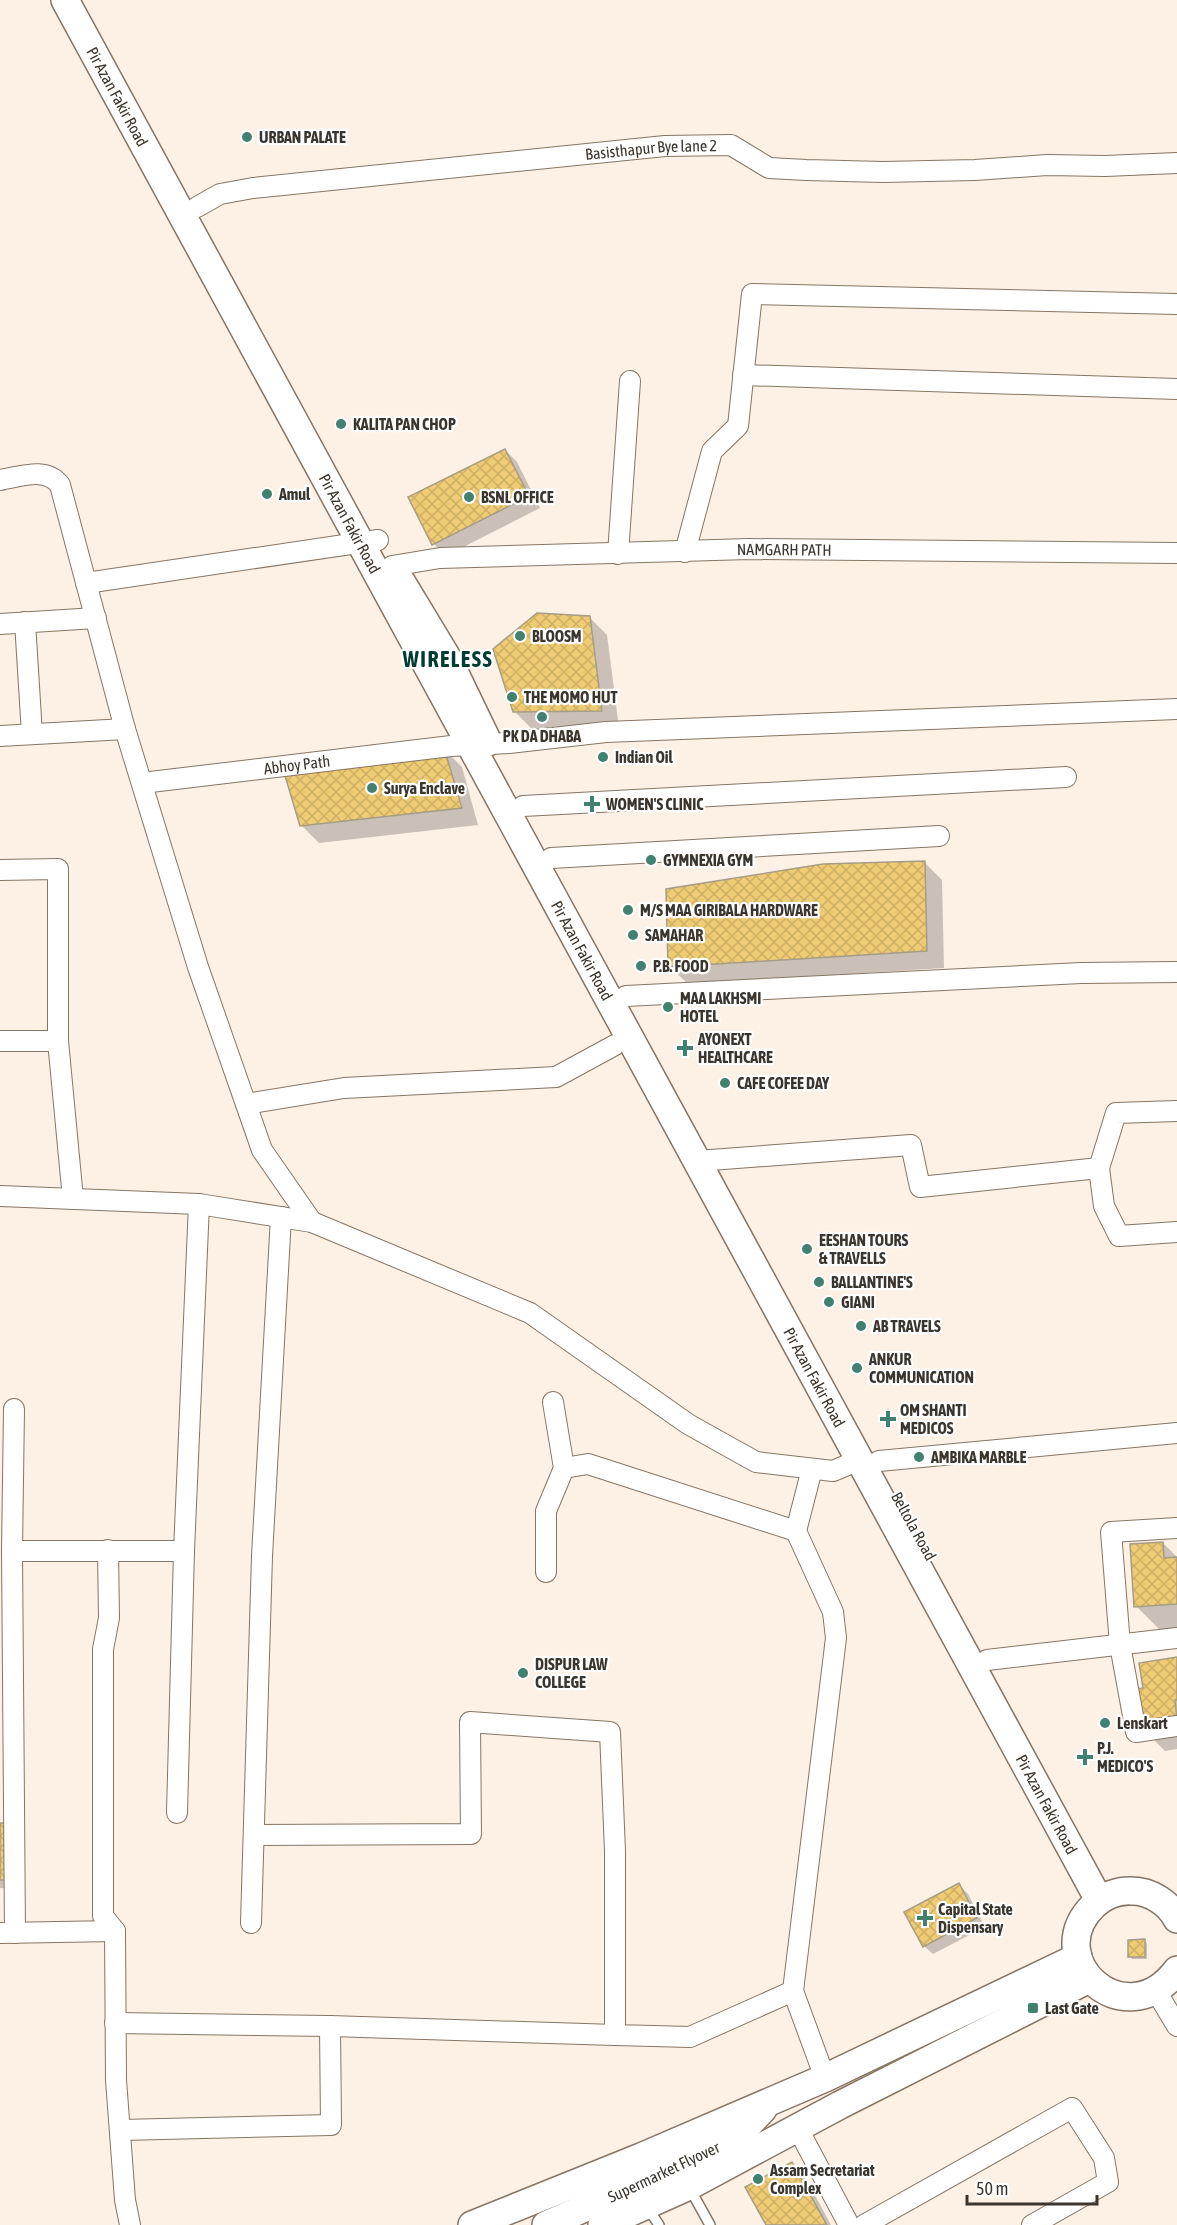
<svg xmlns="http://www.w3.org/2000/svg" width="1177" height="2225" font-family="'Asap Condensed',sans-serif">
	<style>
		.shadow { fill: #0003 }
		.building { fill: url(#building-cross-hatch); stroke: #a69d86; stroke-width: 1.5 }
		.lines { fill: none; stroke-linecap: round; stroke-linejoin: round }
		.service-casing { stroke: #867564; stroke-width: 12 }
		.minor-casing { stroke: #867564; stroke-width: 22 }
		.secondary-casing { stroke: #867564; stroke-width: 30 }
		.service { stroke: #fff; stroke-width: 9 }
		.minor { stroke: #fff; stroke-width: 20 }
		.secondary { stroke: #fff; stroke-width: 27 }
		.poi-dot { fill: #41816f; stroke: #fff; stroke-width: 2 }
		.labels { text-anchor: middle; dominant-baseline: central; stroke-width: 4.5; stroke-linejoin: round; paint-order: stroke }
		.street-label { font-size: 16px; fill: #3c352d; stroke: #fff }
		.poi-label { font-size: 16px; font-weight: bold; fill: #3c352d; stroke: #fff; text-anchor: start }
		.district-label { font-size: 22px; font-weight: bold; letter-spacing: 1.5px; fill: #013c30; stroke: #fff }
	</style>
	<defs>
		<pattern id="building-cross-hatch" width="8" height="8" patternUnits="userSpaceOnUse" patternTransform="scale(1.5)"><rect width="8" height="8" fill="#efcc74"/><path d="M0 0l8 8M0 8l8-8" fill="none" stroke="#ceb065"/></pattern>
	</defs>
	<rect width="100%" height="100%" fill="#fdf1e5"/>
	<g class="shadow">
		<path d="M505,450l12,12 23,46 -94,48 -12,-12z"/>
		<path d="M589,617l18,18 12,93 -87,1 -18,-18z"/>
		<path d="M444,749l18,18 16,58 -159,18 -18,-18z"/>
		<path d="M924,862l18,18 2,88 -256,16 -18,-17z"/>
		<path d="M1163,1543l14,14v73l-16,1 -25,-25z"/>
		<path d="M1177,1658v91l-12,2 -26,-26 5,-36z"/>
		<path d="M0,1824l14,65 -14,-1z"/>
		<path d="M959,1885l9,9 17,33 -52,27 -9,-8z"/>
		<path d="M1144,1941l3,2v16h-15l-2,-3z"/>
		<path d="M792,2163l12,12 27,50h-63z"/>
	</g>
	<g class="building">
		<path d="M505,449l24,47 -97,49 -24,-48z"/>
		<path d="M537,613l53,3 12,95 -89,1 -20,-63z"/>
		<path d="M444,748l18,60 -162,18 -17,-57z"/>
		<path d="M925,861l2,90 -259,16 -2,-78 157,-25z"/>
		<path d="M1163,1542l1,16 13,-1v47l-43,3 -4,-63z"/>
		<path d="M1177,1657v43h-2l2,20 -39,6 -6,-36 11,-2 -4,-25z"/>
		<path d="M0,1823h7l-1,57h-6z"/>
		<path d="M959,1883l18,35 -54,29 -19,-35z"/>
		<path d="M1145,1939v18h-17v-17z"/>
		<path d="M792,2162l35,63h-61l-21,-38z"/>
	</g>
	<g class="lines">
		<defs>
			<g id="service">
				<path d="M689,2187l21,38"/>
				<path d="M647,2207l12,18"/>
			</g>
			<g id="minor">
				<path id="s1" d="M197,207l23,-13 33,-6 412,-42 66,-1 38,23 37,2 77,2 92,-2 72,-5 58,1 72,-3"/>
				<path d="M743,375l434,14"/>
				<path d="M0,480c20,-3 46,-14 60,5l65,244 73,238 64,183 50,72"/>
				<path d="M685,552l27,-101 26,-25 14,-132 425,10"/>
				<path d="M618,554l12,-173"/>
				<path id="s2" d="M392,566l48,-8 309,-9 428,4"/>
				<path d="M86,583l292,-43"/>
				<path d="M25,622l7,112"/>
				<path d="M0,624l96,-6"/>
				<path d="M0,736l125,-7"/>
				<path id="s3" d="M142,783l309,-37 58,-3 97,-11 571,-23"/>
				<path d="M523,806l543,-29"/>
				<path d="M551,858l388,-22"/>
				<path d="M0,870l58,-1v172l15,158"/>
				<path d="M626,996l455,-23 96,-1"/>
				<path d="M0,1041h58"/>
				<path d="M246,1104l98,-16 212,-11 59,-32"/>
				<path d="M1177,1111l-61,2 -17,55 5,38 15,30 58,-4"/>
				<path d="M697,1161l214,-16 9,42 179,-19"/>
				<path d="M0,1196l199,8 113,18 218,91 158,111 68,38 77,9 26,-11"/>
				<path d="M553,1402l11,66"/>
				<path d="M14,1409l-2,142 3,382"/>
				<path d="M879,1461l298,-28"/>
				<path d="M1177,1528l-66,4 9,113 16,87 41,-6"/>
				<path d="M108,1550l1,68 -6,31v267l12,15 1,149 9,120 5,25"/>
				<path d="M12,1551h172"/>
				<path d="M546,1572v-61l18,-43 24,-4 208,67"/>
				<path d="M987,1660l190,-22"/>
				<path d="M177,1813l7,-262 15,-347"/>
				<path d="M254,1835l217,-1 -1,-112 140,10 5,119v184l75,2 103,-46 32,87"/>
				<path d="M251,1923l11,-367 19,-339"/>
				<path d="M0,1933l115,-2"/>
				<path d="M793,1991l43,-353 -3,-26 -37,-81 16,-62"/>
				<path d="M1156,1991l21,35"/>
				<path d="M115,2023l215,3 285,9"/>
				<path d="M797,2127l52,98"/>
				<path d="M121,2130l210,-5 -1,-99"/>
				<path d="M864,2225l208,-117 32,50 4,24 -76,43"/>
			</g>
			<g id="secondary">
				<path id="s4" d="M65,0l1034,1900"/>
				<path d="M396,573l52,86 40,83"/>
				<path d="M1177,1919c-8,-16 -27,-28 -45,-28 -14,-1 -28,5 -38,14 -56,54 32,134 83,65"/>
				<path d="M472,2225l169,-68 184,-79 253,-121"/>
				<path id="s5" d="M546,2225l77,-34 114,-54 26,-28"/>
				<path d="M602,2225l87,-39 151,-81 249,-126"/>
			</g>
		</defs>
		<use href="#service" class="service-casing"/>
		<use href="#minor" class="minor-casing"/>
		<use href="#secondary" class="secondary-casing"/>
		<use href="#service" class="service"/>
		<use href="#minor" class="minor"/>
		<use href="#secondary" class="secondary"/>
	</g>
	<g class="poi-dot">
		<circle cx="247" cy="137" r="6"/>
		<circle cx="341" cy="424" r="6"/>
		<circle cx="267" cy="494" r="6"/>
		<circle cx="469" cy="497" r="6"/>
		<circle cx="520" cy="636" r="6"/>
		<circle cx="512" cy="697" r="6"/>
		<circle cx="542" cy="717" r="6"/>
		<circle cx="603" cy="757" r="6"/>
		<circle cx="372" cy="788" r="6"/>
		<path d="M589 795h6v6h6v6h-6v6h-6v-6h-6v-6h6z"/>
		<circle cx="651" cy="860" r="6"/>
		<circle cx="628" cy="910" r="6"/>
		<circle cx="633" cy="935" r="6"/>
		<circle cx="641" cy="966" r="6"/>
		<circle cx="668" cy="1007" r="6"/>
		<path d="M682 1039h6v6h6v6h-6v6h-6v-6h-6v-6h6z"/>
		<circle cx="725" cy="1083" r="6"/>
		<circle cx="807" cy="1249" r="6"/>
		<circle cx="819" cy="1282" r="6"/>
		<circle cx="829" cy="1302" r="6"/>
		<circle cx="861" cy="1326" r="6"/>
		<circle cx="857" cy="1368" r="6"/>
		<path d="M885 1410h6v6h6v6h-6v6h-6v-6h-6v-6h6z"/>
		<circle cx="919" cy="1457" r="6"/>
		<circle cx="523" cy="1673" r="6"/>
		<circle cx="1105" cy="1723" r="6"/>
		<path d="M1082 1748h6v6h6v6h-6v6h-6v-6h-6v-6h6z"/>
		<path d="M922 1909h6v6h6v6h-6v6h-6v-6h-6v-6h6z"/>
		<rect x="1027" y="2002" width="12" height="12" rx="3"/>
		<circle cx="758" cy="2179" r="6"/>
	</g>
	<g class="labels">
		<g class="street-label">
			<text stroke="none"><textPath href="#s4" startOffset="110">Pir Azan Fakir Road</textPath></text>
			<text stroke="none"><textPath href="#s1" startOffset="460">Basisthapur Bye lane 2</textPath></text>
			<text stroke="none"><textPath href="#s4" startOffset="596">Pir Azan Fakir Road</textPath></text>
			<text stroke="none"><textPath href="#s2" startOffset="393">NAMGARH PATH</textPath></text>
			<text stroke="none"><textPath href="#s3" startOffset="156">Abhoy Path</textPath></text>
			<text stroke="none"><textPath href="#s4" startOffset="1082">Pir Azan Fakir Road</textPath></text>
			<text stroke="none"><textPath href="#s4" startOffset="1568">Pir Azan Fakir Road</textPath></text>
			<text transform="translate(914 1526) rotate(61)">Beltola Road</text>
			<text stroke="none"><textPath href="#s4" startOffset="2054">Pir Azan Fakir Road</textPath></text>
			<text stroke="none"><textPath href="#s5" startOffset="129">Supermarket Flyover</textPath></text>
		</g>
		<g class="poi-label">
			<text x="259" y="137">URBAN PALATE</text>
			<text x="353" y="424">KALITA PAN CHOP</text>
			<text x="279" y="494">Amul</text>
			<text x="481" y="497">BSNL OFFICE</text>
			<text x="532" y="636">BLOOSM</text>
			<text x="524" y="697">THE MOMO HUT</text>
			<text x="542" y="736" text-anchor="middle">PK DA DHABA</text>
			<text x="615" y="757">Indian Oil</text>
			<text x="384" y="788">Surya Enclave</text>
			<text x="606" y="804">WOMEN'S CLINIC</text>
			<text x="663" y="860">GYMNEXIA GYM</text>
			<text x="640" y="910">M/S MAA GIRIBALA HARDWARE</text>
			<text x="645" y="935">SAMAHAR</text>
			<text x="653" y="966">P.B. FOOD</text>
			<text x="680" y="998">MAA LAKHSMI<tspan x="680" dy="18">HOTEL</tspan></text>
			<text x="698" y="1039">AYONEXT<tspan x="698" dy="18">HEALTHCARE</tspan></text>
			<text x="737" y="1083">CAFE COFEE DAY</text>
			<text x="819" y="1240">EESHAN TOURS<tspan x="819" dy="18">&amp; TRAVELLS</tspan></text>
			<text x="831" y="1282">BALLANTINE'S</text>
			<text x="841" y="1302">GIANI</text>
			<text x="873" y="1326">AB TRAVELS</text>
			<text x="869" y="1359">ANKUR<tspan x="869" dy="18">COMMUNICATION</tspan></text>
			<text x="900" y="1410">OM SHANTI<tspan x="900" dy="18">MEDICOS</tspan></text>
			<text x="931" y="1457">AMBIKA MARBLE</text>
			<text x="535" y="1664">DISPUR LAW<tspan x="535" dy="18">COLLEGE</tspan></text>
			<text x="1117" y="1723">Lenskart</text>
			<text x="1097" y="1748">P.J.<tspan x="1097" dy="18">MEDICO'S</tspan></text>
			<text x="938" y="1909">Capital State<tspan x="938" dy="18">Dispensary</tspan></text>
			<text x="1045" y="2008">Last Gate</text>
			<text x="770" y="2170">Assam Secretariat<tspan x="770" dy="18">Complex</tspan></text>
		</g>
		<g class="district-label">
			<text x="448" y="659">WIRELESS</text>
		</g>
	</g>
	<path d="M967 2195v9h130v-9" fill="none" stroke="#3c352d" stroke-width="3"/>
	<text x="976" y="2195" font-size="18" fill="#3c352d" stroke="#ffffff" stroke-width="4.5" paint-order="stroke">50 m</text>
</svg>
